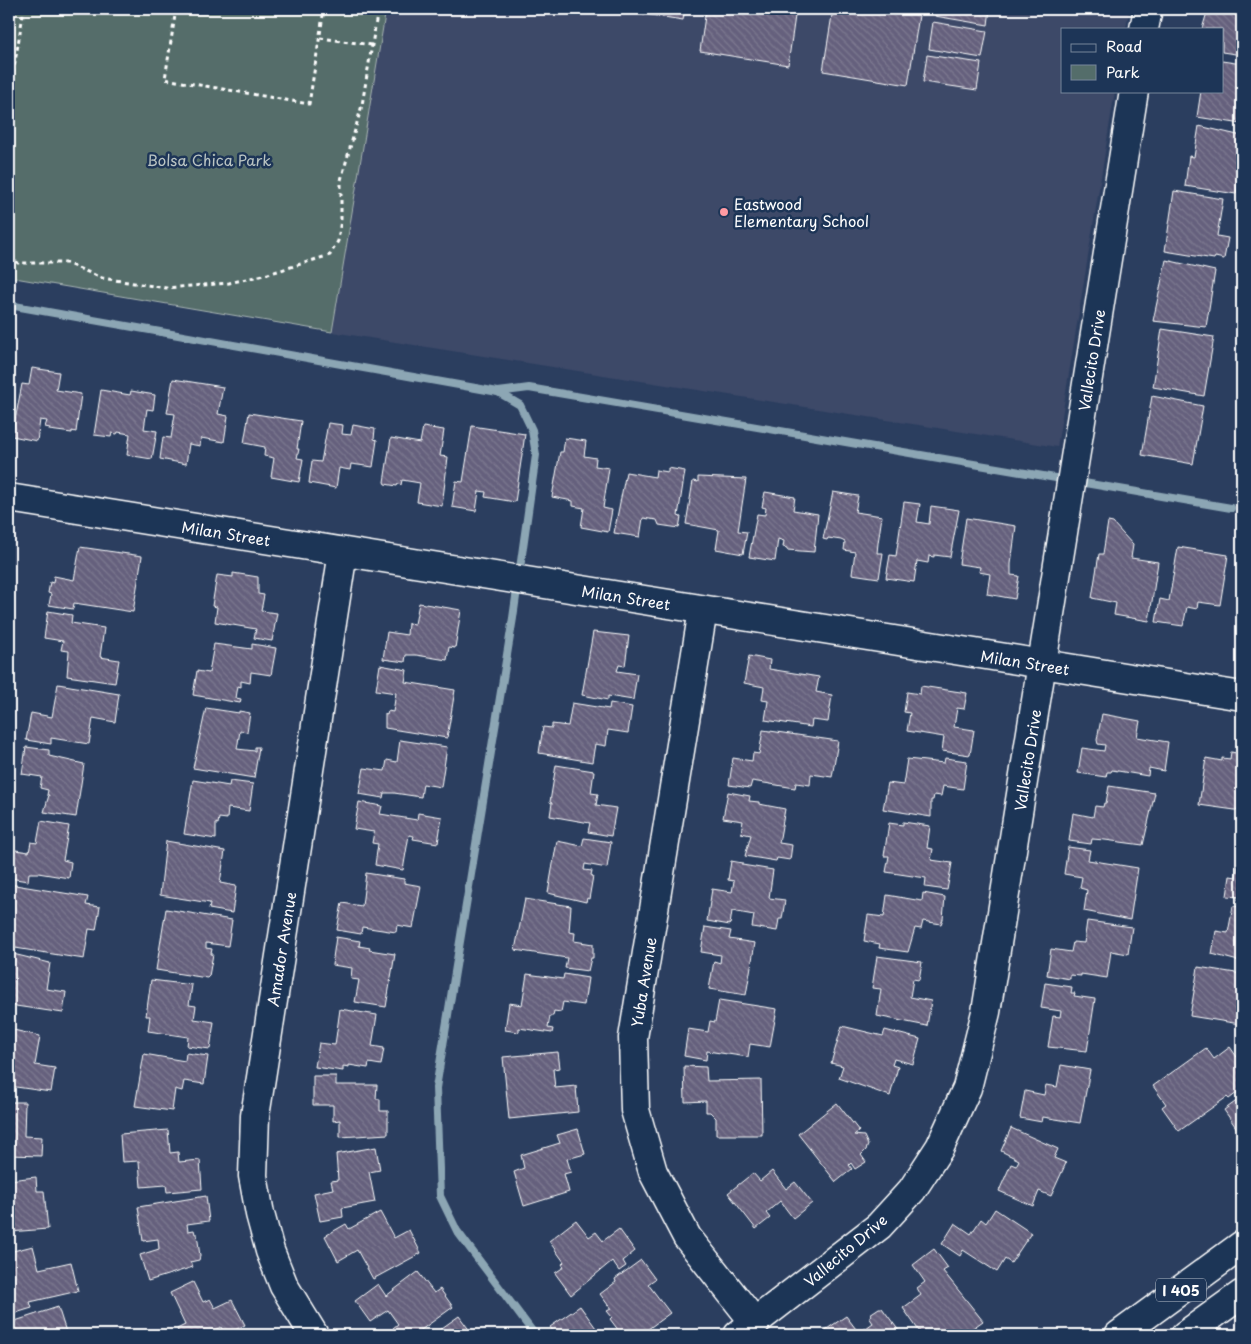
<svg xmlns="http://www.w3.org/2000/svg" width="1251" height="1344" font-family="'Playpen Sans',sans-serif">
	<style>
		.built { fill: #3c4868 }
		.park { fill: #546d6a; stroke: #aab6b4 }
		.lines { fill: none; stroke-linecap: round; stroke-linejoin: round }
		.stream { stroke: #8ca6b4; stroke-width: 8 }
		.building { fill: url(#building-back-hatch); stroke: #fff }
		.minor-casing { stroke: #fff; stroke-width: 31 }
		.highway-casing { stroke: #fff; stroke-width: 31 }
		.path { stroke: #fff; stroke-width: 3; stroke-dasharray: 4 4; stroke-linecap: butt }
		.minor { stroke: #1d3557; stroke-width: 28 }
		.highway { stroke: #1d3557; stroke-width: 28 }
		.poi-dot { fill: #ff9aa2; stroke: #1d3557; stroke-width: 2 }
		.labels { text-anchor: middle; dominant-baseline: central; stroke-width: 5; stroke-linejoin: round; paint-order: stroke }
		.shield { fill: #1d3557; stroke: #bbc2cd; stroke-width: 1 }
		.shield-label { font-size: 14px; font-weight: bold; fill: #fff }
		.park-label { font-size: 15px; fill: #bbc5c3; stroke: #1d3557 }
		.poi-label { font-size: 15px; fill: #fff; stroke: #1d3557; text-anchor: start }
		.street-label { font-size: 15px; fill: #fff; stroke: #1d3557 }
	</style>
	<defs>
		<pattern id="building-back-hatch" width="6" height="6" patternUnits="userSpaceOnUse" patternTransform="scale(1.25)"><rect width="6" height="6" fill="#65617d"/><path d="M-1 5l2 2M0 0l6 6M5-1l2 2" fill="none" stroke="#7c7990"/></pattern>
	</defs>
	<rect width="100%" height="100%" fill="#2b3e5f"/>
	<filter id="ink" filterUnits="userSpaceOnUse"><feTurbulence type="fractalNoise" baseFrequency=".02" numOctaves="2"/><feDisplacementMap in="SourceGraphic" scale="10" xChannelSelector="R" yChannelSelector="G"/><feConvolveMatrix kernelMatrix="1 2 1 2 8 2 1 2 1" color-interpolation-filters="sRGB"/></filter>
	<g filter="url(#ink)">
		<path class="built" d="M386,9h743l-3,20h-64v62h53l-58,356 -725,-115z"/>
		<path class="park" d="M9,9h377l-54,323 -323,-55z"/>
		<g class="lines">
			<g class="stream">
				<path d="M9,305l489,87 22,13 12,25 4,25 -23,163 -77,470 4,108 17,35 78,104"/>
				<path d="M498,392l31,-4 702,120"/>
			</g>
		</g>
		<g class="building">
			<path d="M612,9h73l-2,11z"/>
			<path d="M706,9h90l-8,56 -88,-14z"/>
			<path d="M833,9h87l-12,76 -85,-14z"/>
			<path d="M936,9h54l-2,16 -53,-9z"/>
			<path d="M1208,9h34v46l-20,-3v-23h-20z"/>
			<path d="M933,22l54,9 -5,27 -53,-9z"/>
			<path d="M927,55l54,8 -4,27 -54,-8z"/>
			<path d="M1222,61l20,3v60l-45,-7 4,-26h21z"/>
			<path d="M1199,126l43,10v18l-6,40 -51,-8 4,-30 5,1z"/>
			<path d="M1174,191l49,8 -6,37 11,2 -4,21 -9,-2 -1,2 -49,-8z"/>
			<path d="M1166,260l49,11 -9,56 -53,-6z"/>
			<path d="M1162,329l52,8 -10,59 -51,-9z"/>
			<path d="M32,368l27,4 -3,18 25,4 -5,38 -4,-1v2l-23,-3 1,-2 -5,-1 2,-6 -7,-1 -3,21 -25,-5 10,-52 7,1z"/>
			<path d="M173,379l50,8 -5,27 10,2 -4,26 -23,-4 -1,8 -11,-2 -3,20 -26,-5 3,-22 8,1 4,-24 -8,-1z"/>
			<path d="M101,390l29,5 1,-4 24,4 -2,15 -6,-1 -3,20 13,2 -5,28 -25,-4 3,-21 -12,-2 -1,2 -5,-1 -1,4 -17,-2z"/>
			<path d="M1152,396l51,10 -10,58 -51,-9z"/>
			<path d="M249,413l52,8 -4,28h2l-2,9 6,1 -4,23 -28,-5 3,-19 -10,-2 1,-9 -21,-4z"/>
			<path d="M328,423l15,2 -1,9 9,1 2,-10 22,4 -1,10 3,1 -4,27 -22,-3 -1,6 -11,-2 -3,20 -27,-5 3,-22 9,1z"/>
			<path d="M472,426l53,8 -10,68 -30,-5 1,-5 -7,-1 -3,20 -24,-4 4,-26 7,1z"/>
			<path d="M423,427l21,3 -4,26 8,1 -6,49 -25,-4 3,-19 -18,-3 -1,5 -3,-1 -1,2 -12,-2 -1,-2 7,-44 29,5z"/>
			<path d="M565,438l21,3 -2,15 12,2 -1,8 14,2 -6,40 9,2 -4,22 -27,-5 3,-19 -11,-2v-5l-21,-4 8,-45h3z"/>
			<path d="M668,468l17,3 -7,45 3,1 -2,11 -20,-3 -2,-5 -14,-2 -3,19 -26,-4 12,-61 29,5 1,-7 12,2z"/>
			<path d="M698,477l48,2 -8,52 9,1 -4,22 -27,-5 3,-19 -33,-6 7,-43 5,1z"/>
			<path d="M765,492l30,5 -2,13 25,4 -4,38 -27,-2v-2l-4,-1 1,-6 -6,-2 -3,22 -26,-4 8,-43 8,1 1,-7 -4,-1z"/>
			<path d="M833,492l25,4 -3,16 27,4 -4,27 -1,10h6l-4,25 -27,-4 3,-22 -11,-2 1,-8 -4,-2 -13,-2 -1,2 -4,-1z"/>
			<path d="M904,502l16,2 -3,18 12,2 2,-18 28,4 -9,47 -16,-2v2l-5,-1 -1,7 -11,-2 -3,21 -28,-4 4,-23 6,1z"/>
			<path d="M966,518l50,8 -5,38v11l8,1 -4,23 -28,-5 3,-20 -11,-2 1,-5 -21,-3z"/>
			<path d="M1108,522l5,1 20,22 -2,13 27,4 -9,59 -35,-6 2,-12 -24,-5 7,-44h4z"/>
			<path d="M80,547l62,9 -9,56 -59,-9 -1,6 -24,-4 2,-11 -3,-1 2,-11 3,1 1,-7 20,4z"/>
			<path d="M1178,547l50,8 -8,50 -22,-3 -1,7 -10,-2 -4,19 -27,-4 4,-23 9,2z"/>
			<path d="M233,573l25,4v17l6,1 -3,16 16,2 -5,28 -18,-3 2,-9 -41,-7 2,-15 -5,-1 5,-31 16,2z"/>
			<path d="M419,603l42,7 -6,38 -6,-1 -2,13 -31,-5h-10l-1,7 -22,-3 4,-27 20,3 1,-12 7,1z"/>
			<path d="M48,611l24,4 -1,8 33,5 -4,29 19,3 -4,23 -48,-7 2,-25 -8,-1 2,-9 -19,-3z"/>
			<path d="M593,632l36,4 -4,30 -6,-1 -2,6 20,3 -4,26 -25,-4v4l-26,-5z"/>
			<path d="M214,644l38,5v-5l24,4 -5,27 -20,-3 -1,11 -9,-2v6l-3,-1 -2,12 5,1 -1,4 -47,-8 4,-24 12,2z"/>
			<path d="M749,656l21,4 -1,9 50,8 -3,15 16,3 -4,27 -16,-2 -1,7 -46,-7 3,-19 -6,-1 2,-13 -20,-4z"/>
			<path d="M380,665l27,5 -2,12 50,8 -8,48 -62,-10v-14l2,1 1,-4 5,1 3,-19 -20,-3z"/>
			<path d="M58,684l61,10 -4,28 -22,-4 -4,26 -38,-6v6l-25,-4 5,-27 21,4z"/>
			<path d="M921,686l46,7 -3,16 -7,-1 -3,19 20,3 -4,25 -28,-4 2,-14 -37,-6 3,-18 -6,-1 3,-20 13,2z"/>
			<path d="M572,703l37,6 1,-6 22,4 -4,26 -20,-3 -2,16 -11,-2 -3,18 -53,-9 4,-26 9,1v-4l16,2z"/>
			<path d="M206,708l33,5v-2l11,2 -3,19 -7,-1 -3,18 18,2v-4h4l-5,31 -61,-10z"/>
			<path d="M1102,714l38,7 -3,16 31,5 -4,29 -15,-3 -1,8 -36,-6 -1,2h-4l-1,5 -28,-4 4,-25 22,3 1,-6 -7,-1 -1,-4z"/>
			<path d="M763,730l75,11 -6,36 -21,-3 -1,11 -14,-2 -1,5 -43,-7 -2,7 -21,-3 4,-27 19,3 1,-8 6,1z"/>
			<path d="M400,740l47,7 -6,40 -18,-3 -2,13 -27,-4h-10l-1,5 -24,-4 5,-26 21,3 2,-11 10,2z"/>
			<path d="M26,747l23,3v6l35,8 -8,53 -32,-5 5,-17h-2l1,-5 -8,-2 2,-11 -20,-3z"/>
			<path d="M1231,752l11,2v57l-43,-6 7,-47 16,3v-3l8,1z"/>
			<path d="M945,758l22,3 -4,28 -20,-3 -2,10 -7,-1 -1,5h-2v17l-48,-8 5,-26 15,2 4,-26 37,4z"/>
			<path d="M556,765l38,6 -3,22 7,1 -2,11 20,3 -5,28 -23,-4 2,-9 -40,-7 2,-13 -2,-1z"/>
			<path d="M193,780l36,6 1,-5 23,3 -4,27 -21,-3 -1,11 -8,-1 -1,6 -2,-1v16l-32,-5z"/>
			<path d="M1109,786l46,7 -12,52 -38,-5 -13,-1 -1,5 -22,-3 4,-28 20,4 2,-11 8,1 1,-4h2z"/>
			<path d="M728,792l22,4 -1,5 10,1v2l26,5 -6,34 13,2 -2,15 -13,-2 -1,3 -31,-5 6,-21 -10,-2 2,-12 -20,-3z"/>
			<path d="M359,802l23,4 -2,8 37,6 1,-7 24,4 -4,26 -25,-4 1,-3 -5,-1 -6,35 -28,-5 3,-21 -6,-1 2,-11 -20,-3z"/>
			<path d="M41,821l28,5 -6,34 8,2 -2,16 -31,-5h-9l-1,8 -19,-3v-29l20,3 2,-10 6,1z"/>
			<path d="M903,822l27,4 -3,22 6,1 -2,11 21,3 -5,27 -22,-3 1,-9 -40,-6 3,-16h-5l5,-33 14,2z"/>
			<path d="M584,838l27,4 -4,26 -22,-4 -1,6 8,1 -1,4 2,1 -4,23 -2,-1 -1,4 -38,-9 9,-52 25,5z"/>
			<path d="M166,841l59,10 -5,32 16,3 -4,27 -23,-4 1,-6 -50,-8z"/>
			<path d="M1068,847l22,3 -2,10 50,8 -8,52 -46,-9 3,-21 -7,-2 2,-11 -18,-3z"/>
			<path d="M1241,847h1v53h-4l1,-3 -12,-1 3,-20 6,1z"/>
			<path d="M731,861l11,2v2l31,5 -4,28 16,2 -3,19h-3l-2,12 -25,-4 2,-12 -22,-4 -2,14 -23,-4 5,-32 20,3 2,-11 -6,-1z"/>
			<path d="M366,873l38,6v4l17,3 -8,42 -16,-3 -1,7 -34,-5 -1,7 -24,-4 5,-27 20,3z"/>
			<path d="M9,884l79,13 -2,8 14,2 -4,23 -7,-1 -5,30 -75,-12 3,-27h-3z"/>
			<path d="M923,893l22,4 -2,22 -2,5 -18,-3 -2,8 -6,-1 -7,24 -29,-4 1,-4 -16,-3 4,-26 16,2 3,-22 35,6z"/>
			<path d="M525,899l46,7 -2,26 6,1 -1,8 19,3v14h-2l-3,13 -23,-3 2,-10 -52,-8z"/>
			<path d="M1233,906l9,1v55l-30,-8 4,-23 12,2z"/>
			<path d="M166,909l66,11 -4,26 -22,-3v5l6,1 -1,5h2l-4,22 -2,2 -51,-8z"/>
			<path d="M1087,921l45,6 -4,27 -17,-3 -4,27 -26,-4v2l-11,-1v4l-23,-4 4,-26 20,3 2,-10 11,1z"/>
			<path d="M705,927l26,4 -2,8 26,4 -9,52 -37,-6 5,-28 6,2 1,-8 -20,-3z"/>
			<path d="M336,937l24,4 -1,5 11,2 -1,2 26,4 -9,53 -31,-5 4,-22 -8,-1 1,-11 -20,-3z"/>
			<path d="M9,953l41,10 -4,26 20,3 -3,21 -54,-8v3l2,-36h-2z"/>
			<path d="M877,956l45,6 -3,18 -6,-1 -3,18 21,4 -4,25 -50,-10 4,-27 -9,-1z"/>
			<path d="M1198,967l44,7 -2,50 -50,-8z"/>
			<path d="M527,974l36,5 1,-5 24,4 -4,27 -21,-3 -2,10 -7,-1 -1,5h-3l-2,12 5,1 -1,4 -33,-5v4l-14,-2 4,-27 13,2z"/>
			<path d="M151,980l41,5 -3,20 7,1 -2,13 20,3 -4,27 -23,-3 1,-9 -40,-6 2,-15h-4z"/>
			<path d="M1045,983l27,4 -1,6h4l-1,3 21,3 -8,52 -39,-4 5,-31 7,1 1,-6 -20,-3z"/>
			<path d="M719,1000l58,9 -7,38 -20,-3 -2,13 -41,-6 -1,9 -22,-4 4,-27 20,3 2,-11 5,1z"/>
			<path d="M340,1009l37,6 -5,31 12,2 -3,17 -12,-2 -1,5 -19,-3v2l-6,-1v5l-28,-4 4,-24 16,2z"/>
			<path d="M842,1026l41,10 2,-6 35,9 -7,25 -19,-5 -2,6 6,2 -8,29 -51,-18 4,-12 -12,-3z"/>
			<path d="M9,1029l31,7 -5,29 20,3 -4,24 -42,-6z"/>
			<path d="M1230,1047l7,10 5,-3v35l-13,10 -2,-2 -48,34 -17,-24 4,-3 -13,-18 53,-38 8,11z"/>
			<path d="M558,1052l2,16 -7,1 2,19 21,-2 2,26 -69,7 -6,-62z"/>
			<path d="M186,1053l22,3 -4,28 -20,-3 -2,10 -7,-2 -3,22 -37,-5 9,-52 41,7z"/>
			<path d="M1061,1065l29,5 -10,53 -37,-6 -1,5 -22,-4 5,-27 19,4 2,-10 11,2z"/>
			<path d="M684,1066l22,1 1,14 54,-1 1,55h-46v-17l-6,-6h-4v-11l-21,1z"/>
			<path d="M313,1076h23v9h41l-1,14h4v12h8v23l-48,3v-17l-7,1v-16h-20z"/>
			<path d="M1242,1097v39l-18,-26z"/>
			<path d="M9,1102h16l-1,34 18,1 -1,19 -32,-1z"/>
			<path d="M837,1103l22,28 -5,4 10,1 4,9 -2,5 -5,5 5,7 -11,7 -4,-6 -2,2 3,4 -16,13 -38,-48z"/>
			<path d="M1011,1128l47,21 -4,9 12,5 -15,33 -12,-5 -6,15 -34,-15 12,-27 5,2 3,-6 -18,-9z"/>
			<path d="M578,1129l7,25 -18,5 4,13 -7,2 5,18 -45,14 -10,-34 10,-4 -3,-13 39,-12 -3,-8z"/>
			<path d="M168,1130l2,23 8,-1 1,10 21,-2 2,29 -35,3 -1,-7 -25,2 -2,-26 -17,1 -2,-28z"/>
			<path d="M376,1147l4,23 -11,2 6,30 -33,6 1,9 -23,4 -6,-28 19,-4 -2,-8 7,-1 -2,-26z"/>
			<path d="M772,1171l14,18 9,-7 17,21 -19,15 -13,-17 -14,12 4,5 -14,11 -28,-36 25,-20 7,8z"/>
			<path d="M36,1177l1,14h7l4,38 -39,3v-52z"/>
			<path d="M206,1196l3,25 -22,3 1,7 6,-1 1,4h2l3,22 -1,4 -9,2 3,5 -45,14 -8,-26 19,-6 -1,-10 -15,2 -5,-34z"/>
			<path d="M995,1209l36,24 -20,30 -6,-4 -8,13 -34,-22 -3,6 -18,-12 13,-21 16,11 10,-15 5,4z"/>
			<path d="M380,1212l14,26 15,-8 12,23 -48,26 -16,-29 -19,11 -13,-25 21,-12 3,5z"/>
			<path d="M576,1220l13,17 7,-5 7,9 16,-12 16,22 -12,10 3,5 -7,5 -7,-10 -41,34 -16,-22 9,-6 -2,-3 2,-2 -15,-21z"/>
			<path d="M33,1246l6,23 32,-7 7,29 -48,11 2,6 -23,7v-63z"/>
			<path d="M934,1249l14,19 -5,3 40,50 -20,14h-41l-19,-27 18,-13 -4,-7 8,-6 -12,-17z"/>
			<path d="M641,1260l14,19 -7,5 22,29 -30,22h-18l-12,-16 2,-2 -5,-6 4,-2 -11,-15 16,-12 -1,-3z"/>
			<path d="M418,1272l16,21 6,-4 13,18 -39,28h-15l-6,-7 5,-4 -10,-14 -18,12 -15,-21 23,-17 8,12z"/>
			<path d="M193,1282l10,20 7,-3 5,9 17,-8 13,25 -20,10 -4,-8 -17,8h-24l-3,-6 8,-4 -15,-32z"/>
			<path d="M580,1306l21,29h-45l-6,-8z"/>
			<path d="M58,1307l9,28h-58v-12z"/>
			<path d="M879,1308h3l20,27h-75l-3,-4 22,-15 13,17 14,-10 -4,-6 3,-2 -2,-1z"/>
			<path d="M459,1316l14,19h-41z"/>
		</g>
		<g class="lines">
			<defs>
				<g id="minor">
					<path d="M1144,29l4,-20"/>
					<path d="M9,498l1233,198"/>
					<path d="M703,610l-70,428 2,72 18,62 34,65 68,86"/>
					<path d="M314,1335l-30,-49 -14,-35 -10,-37 -7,-38 2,-60 88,-564"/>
					<path d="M738,1335l141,-109 33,-36 28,-43 27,-59 19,-76 148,-921"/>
				</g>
				<g id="highway">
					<path d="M1119,1335l123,-90"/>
					<path d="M1185,1335l57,-41"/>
				</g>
			</defs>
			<use href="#minor" class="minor-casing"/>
			<use href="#highway" class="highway-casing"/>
			<g class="path">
				<path d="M176,9l-11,70 144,25 15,-95"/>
				<path d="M320,38l52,7"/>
				<path d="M9,97l15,-88"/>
				<path d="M9,257l9,6h48l36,15 64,10 63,-5 39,-9 62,-19 8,-14 3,-22v-39l21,-75 16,-96"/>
			</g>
			<use href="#minor" class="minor"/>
			<use href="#highway" class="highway"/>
		</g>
	</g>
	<circle class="poi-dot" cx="724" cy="212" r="5"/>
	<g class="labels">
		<rect class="shield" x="1156" y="1278.5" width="50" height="23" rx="4"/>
		<g class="shield-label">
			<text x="1181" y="1290">I 405</text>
		</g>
		<g class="park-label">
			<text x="209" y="159">Bolsa Chica Park</text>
		</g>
		<g class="poi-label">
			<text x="734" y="203">Eastwood<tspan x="734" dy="17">Elementary School</tspan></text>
		</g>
		<g class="street-label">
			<text transform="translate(1091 360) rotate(-81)">Vallecito Drive</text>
			<text transform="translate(226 533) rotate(9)">Milan Street</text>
			<text transform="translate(626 597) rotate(9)">Milan Street</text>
			<text transform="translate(1025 662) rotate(9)">Milan Street</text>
			<text transform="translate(1027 760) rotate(-81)">Vallecito Drive</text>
			<text transform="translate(281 949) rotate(-81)">Amador Avenue</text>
			<text transform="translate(643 982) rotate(-81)">Yuba Avenue</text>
			<text transform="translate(845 1250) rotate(-40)">Vallecito Drive</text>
		</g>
	</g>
	<rect width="1251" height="1344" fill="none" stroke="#1d3557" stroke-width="30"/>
	<rect x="15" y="15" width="1221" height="1314" fill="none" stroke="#fff" stroke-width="2" filter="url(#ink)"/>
	<rect x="1061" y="28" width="162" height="65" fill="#1d3557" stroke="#77869a"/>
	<rect x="1071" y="44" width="25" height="8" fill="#1d3557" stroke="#77869a"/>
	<text x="1106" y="52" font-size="15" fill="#ffffff">Road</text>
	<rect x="1071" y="65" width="25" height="15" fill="#546d6a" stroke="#77869a"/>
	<text x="1106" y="78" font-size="15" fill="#ffffff">Park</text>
</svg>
